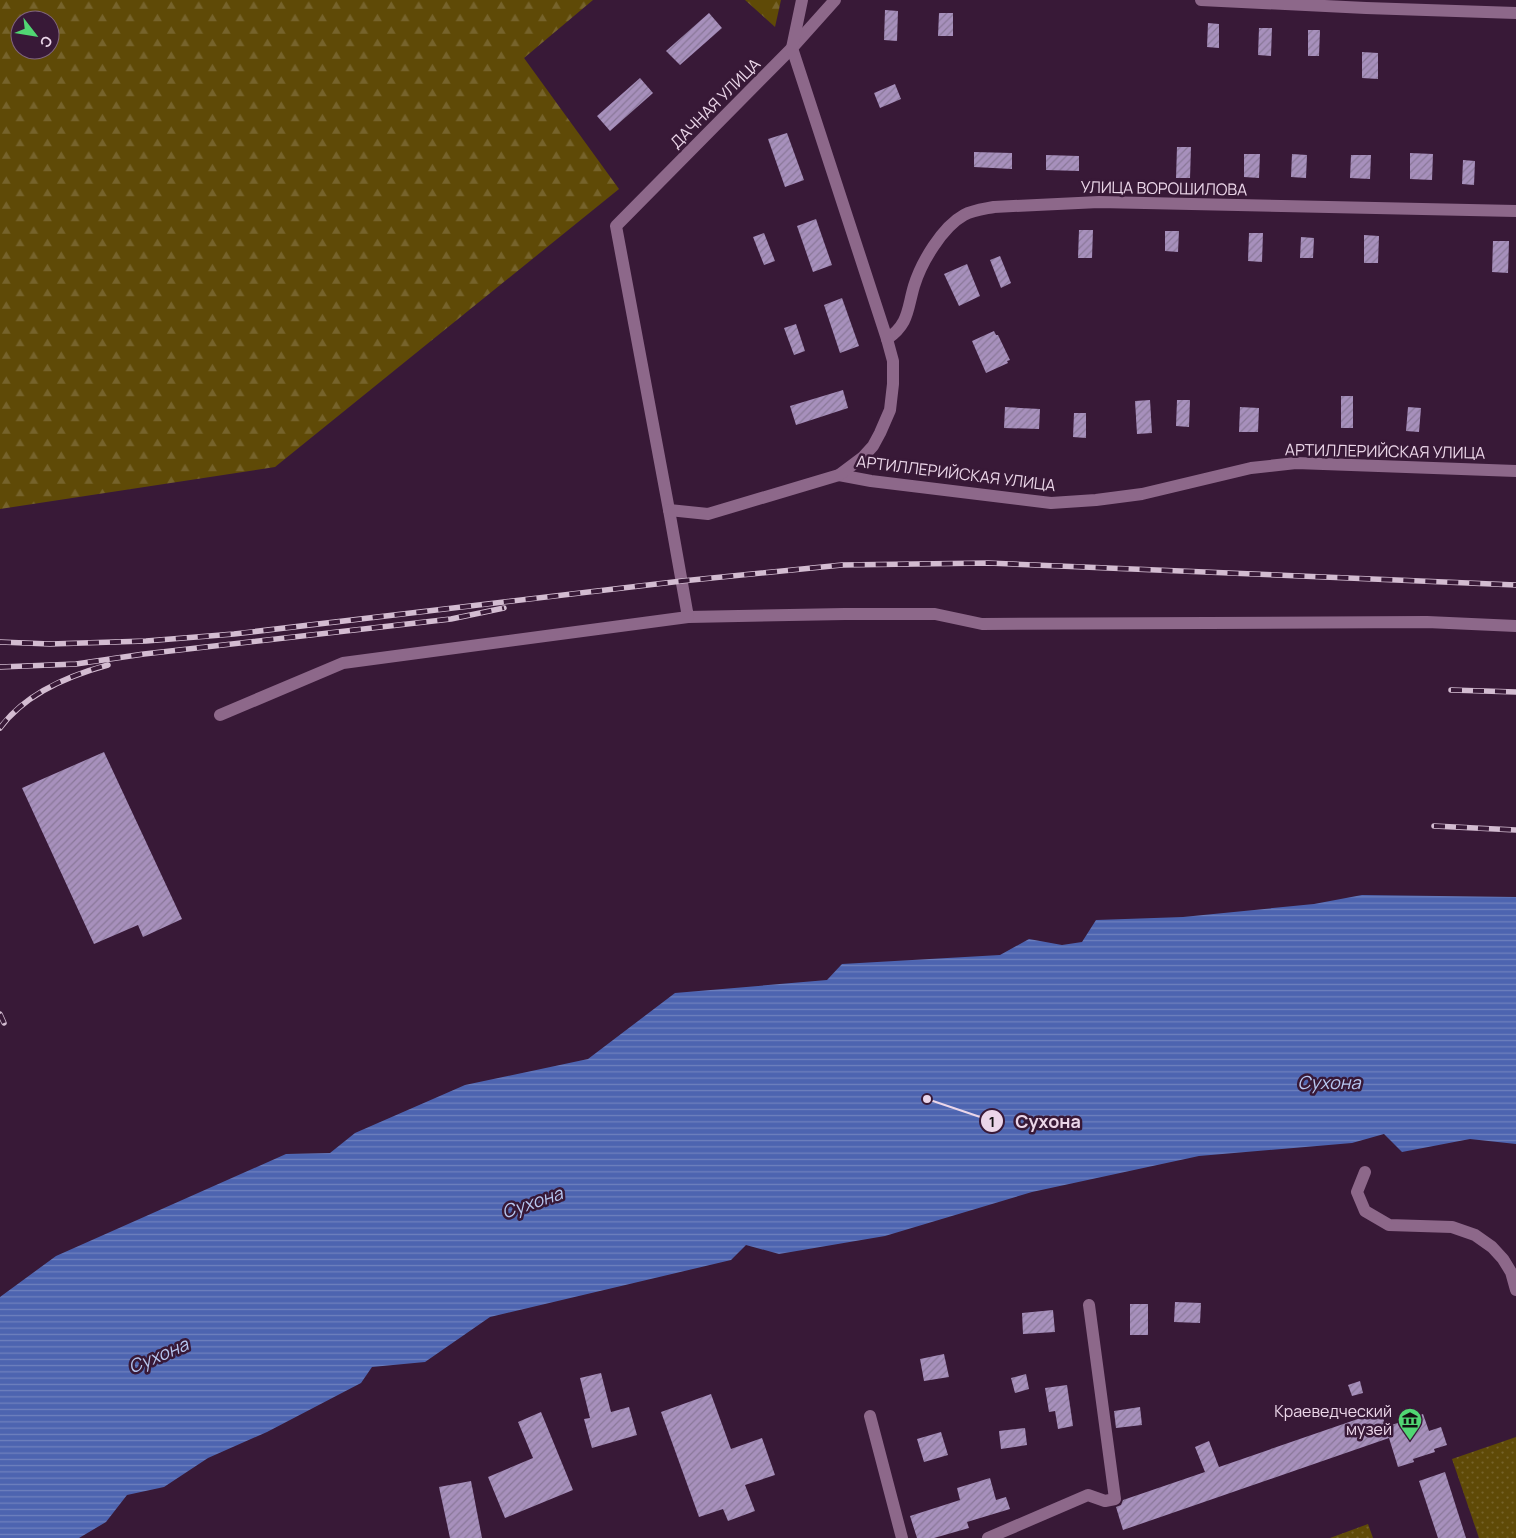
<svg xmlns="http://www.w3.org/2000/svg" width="1516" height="1538" font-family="Manrope,sans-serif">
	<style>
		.forest { fill: url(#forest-firs); fill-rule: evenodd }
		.park { fill: url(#park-dots) }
		.water { fill: url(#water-rules) }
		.building { fill: url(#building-hatch) }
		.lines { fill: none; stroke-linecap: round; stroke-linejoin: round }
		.minor { stroke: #8d688a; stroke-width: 12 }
		.rail-casing { stroke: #d3bcd1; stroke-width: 5.5 }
		.rail { stroke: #381937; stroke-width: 4; stroke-dasharray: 11; stroke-linecap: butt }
		.labels { text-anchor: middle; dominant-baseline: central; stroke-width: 5; stroke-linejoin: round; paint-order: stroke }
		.street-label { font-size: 16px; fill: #ebd6e9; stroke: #381937 }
		.poi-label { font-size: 16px; fill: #ebd6e9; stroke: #381937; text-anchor: end }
		.water-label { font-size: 18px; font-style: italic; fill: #b7c7f0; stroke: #381937 }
		.leader { fill: none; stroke: #ebd6e9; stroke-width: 2 }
		.callout-dot { fill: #ebd6e9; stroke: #381937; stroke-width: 2 }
		.mark-label { font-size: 15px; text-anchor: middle; font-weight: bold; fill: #111 }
		.callout-label { font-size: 18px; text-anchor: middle; font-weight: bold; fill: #ebd6e9; stroke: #381937; stroke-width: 5; stroke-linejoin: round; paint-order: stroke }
	</style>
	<defs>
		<pattern id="forest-firs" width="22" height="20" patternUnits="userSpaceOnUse" patternTransform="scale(1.25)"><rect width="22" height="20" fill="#5f4a07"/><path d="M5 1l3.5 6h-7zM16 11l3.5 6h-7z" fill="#76632b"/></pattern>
		<pattern id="park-dots" width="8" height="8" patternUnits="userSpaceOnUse" patternTransform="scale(1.25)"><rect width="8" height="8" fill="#5f4a07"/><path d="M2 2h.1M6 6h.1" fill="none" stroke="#76632b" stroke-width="1.8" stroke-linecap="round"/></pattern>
		<pattern id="water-rules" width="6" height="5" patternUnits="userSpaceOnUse" patternTransform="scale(1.25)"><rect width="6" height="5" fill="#4d64b0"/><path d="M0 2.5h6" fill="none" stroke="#6f81be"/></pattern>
		<pattern id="building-hatch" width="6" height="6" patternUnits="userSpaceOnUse" patternTransform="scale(1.25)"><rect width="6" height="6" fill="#a790bc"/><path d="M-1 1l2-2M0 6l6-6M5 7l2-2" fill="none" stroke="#8a7899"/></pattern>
	</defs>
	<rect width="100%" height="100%" fill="#381937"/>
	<g class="forest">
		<path d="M0,0h593l-69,58 95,131 -344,278 -275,42zM20,20h30v30h-30z"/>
		<path d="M745,0h36l-6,27z"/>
	</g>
	<g class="park">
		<path d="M1516,1437v101h-37l-27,-79z"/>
		<path d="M1368,1524l5,14h-43z"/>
	</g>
	<path class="water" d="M1362,895l154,2v247l-46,-5 -68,13 -18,-18 -32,9 -153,13 -167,36 -147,44 -106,18 -33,-9 -15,15 -241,57 -65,45 -53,5 -11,16 -94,49 -59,26 -44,29 -37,8 -21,27 -27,16h-79v-241l56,-41 230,-102 44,-1 25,-20 110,-48 123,-26 87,-66 152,-13 15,-16 158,-9 29,-16 33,6 20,-3 14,-22 87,-3 131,-13z"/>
	<g class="building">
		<path d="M885,10l13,1 -1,30 -13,-1z"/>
		<path d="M709,13l13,15 -42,37 -14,-14z"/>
		<path d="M939,13h14v23h-15z"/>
		<path d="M1208,23l11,1v24l-12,-1z"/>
		<path d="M1259,28h13l-1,28 -13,-1z"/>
		<path d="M1308,30h12l-1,26h-11z"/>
		<path d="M1362,52l16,1v26l-16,-1z"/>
		<path d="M640,78l13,15 -43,38 -13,-15z"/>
		<path d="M895,84l6,15 -21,9 -6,-15z"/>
		<path d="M787,133l17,47 -19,7 -17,-48z"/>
		<path d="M1177,147h14l-1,31h-14z"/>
		<path d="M974,152l38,1v16l-38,-2z"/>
		<path d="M1410,153l23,1 -1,26 -22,-1z"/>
		<path d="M1244,154h16l-1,24 -15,-1z"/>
		<path d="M1292,154l15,1 -1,23 -15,-1z"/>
		<path d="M1046,155l33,1v15l-33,-1z"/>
		<path d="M1351,155h20l-1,24 -20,-1z"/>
		<path d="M1463,160l12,1 -1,24 -12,-1z"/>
		<path d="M816,219l16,46 -19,7 -16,-46z"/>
		<path d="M1079,230h14l-1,28h-14z"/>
		<path d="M1165,231h14l-1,21 -13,-1z"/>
		<path d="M764,233l11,28 -11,4 -11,-28z"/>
		<path d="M1249,233h14l-1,29 -14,-1z"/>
		<path d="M1364,235l15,1 -1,27h-14z"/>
		<path d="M1301,237l13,1 -1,20h-13z"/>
		<path d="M1493,241h16l-1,32 -16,-1z"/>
		<path d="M1000,256l11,27 -10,5 -11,-28z"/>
		<path d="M967,264l13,32 -21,10 -15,-32z"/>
		<path d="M842,298l17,48 -19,7 -16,-48z"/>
		<path d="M796,324l9,27 -11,4 -10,-27z"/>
		<path d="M994,331l2,4h2l12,25 -3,1 1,2 -22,10 -14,-32z"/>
		<path d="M843,390l5,18 -52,17 -6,-19z"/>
		<rect x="1341" y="396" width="12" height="32"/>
		<path d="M1150,400l2,33 -15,1 -2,-33z"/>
		<path d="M1177,400h13l-1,27 -13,-1z"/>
		<path d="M1005,407l35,2 -1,20 -35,-1z"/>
		<path d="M1240,407l19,1 -1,24h-19z"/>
		<path d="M1408,407l13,1 -2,24 -13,-1z"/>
		<path d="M1074,413h12v25l-13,-1z"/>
		<path d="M104,752l78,167 -39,18 -5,-12 -44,19 -72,-156z"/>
		<path d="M1175,1302l26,1 -1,20 -26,-1z"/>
		<rect x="1130" y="1304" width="18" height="31"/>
		<path d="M1053,1310l2,22 -32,2 -1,-21z"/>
		<path d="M944,1354l5,23 -25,4 -4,-22z"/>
		<path d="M601,1373l10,39 18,-5 8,28 -45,13 -8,-29 6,-1 -10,-40z"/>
		<path d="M1026,1374l3,15 -14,4 -4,-15z"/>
		<path d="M1360,1381l3,12 -11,3 -4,-11z"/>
		<path d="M1067,1385l6,41 -15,3 -3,-18 -6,1 -4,-24z"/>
		<path d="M711,1394l20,55 31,-11 13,37 -30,10 10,26 -27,10 -5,-12 -24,8 -38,-105z"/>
		<path d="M1140,1407l2,18 -26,3 -2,-17z"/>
		<path d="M1381,1411l5,16 37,-13 6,17 12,-4 6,18 -13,4 1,3 -22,7 1,3 -16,5 -9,-29 -266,92 -7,-23 5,-2 2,-5 82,-28 -10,-25 14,-6 10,26z"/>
		<path d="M541,1412l32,78 -68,28 -17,-41 45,-19 -15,-36z"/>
		<path d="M1025,1428l2,17 -26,4 -2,-18z"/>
		<path d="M941,1432l7,23 -24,7 -7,-23z"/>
		<path d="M1445,1472l21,66h-28l-19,-57z"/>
		<path d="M990,1478l6,22 10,-3 4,12 -43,13 2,6 -35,10h-17l-7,-22 50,-16 -3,-12z"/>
		<path d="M471,1481l11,57h-32l-11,-51z"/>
	</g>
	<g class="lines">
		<g class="minor">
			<path d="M835,0l-43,48 -176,178 53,284 19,107 157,-3h90l47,10 445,-2 89,4"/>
			<path d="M1201,0l165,8 150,5"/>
			<path d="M887,339c22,-15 20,-29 27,-53 7,-23 28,-59 50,-71 9,-5 20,-6 30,-8l105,-5 417,9"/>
			<path d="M839,475l32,6 180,22 45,-3 46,-6 109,-26 45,-5 220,8"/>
			<path d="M669,510l39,4 131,-39 24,-18 10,-11 7,-13 10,-23 3,-26v-23l-6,-22 -95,-291 10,-48"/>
			<path d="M220,715l123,-52 345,-46"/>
			<path d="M1365,1172l-8,20 8,19 24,14 63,2 23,8 17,12 11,12 8,13 5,18"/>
			<path d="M870,1416l32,122"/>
			<path d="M988,1538l100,-43 17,6 10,-2 -26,-194"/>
		</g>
		<defs>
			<g id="rail">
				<path d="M0,642l50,2 96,-3 88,-7 448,-53 160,-16 146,-2 528,22"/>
				<path d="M0,667l76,-3 68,-10 307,-35 53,-11"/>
				<path d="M1451,690l65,2"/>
				<path d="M0,728c25,-34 67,-52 108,-63"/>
				<path d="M1434,826l82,4"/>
				<path d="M0,1014l4,9"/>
			</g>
		</defs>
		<use href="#rail" class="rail-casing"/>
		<use href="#rail" class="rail"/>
	</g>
	<defs>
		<symbol id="museum-pin" viewBox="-11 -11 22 30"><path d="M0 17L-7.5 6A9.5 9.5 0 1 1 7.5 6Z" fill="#51d673" stroke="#381937"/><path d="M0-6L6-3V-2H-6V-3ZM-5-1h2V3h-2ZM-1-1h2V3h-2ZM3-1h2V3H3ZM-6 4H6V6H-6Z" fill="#111"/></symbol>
	</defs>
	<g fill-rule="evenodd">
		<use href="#museum-pin" x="1396" y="1406" width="28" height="38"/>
	</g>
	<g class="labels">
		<g class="street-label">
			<text transform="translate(715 103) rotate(-45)">ДАЧНАЯ УЛИЦА</text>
			<text transform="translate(1164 188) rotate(1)">УЛИЦА ВОРОШИЛОВА</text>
			<text transform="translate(1385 451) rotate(1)">АРТИЛЛЕРИЙСКАЯ УЛИЦА</text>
			<text transform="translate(956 473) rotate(7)">АРТИЛЛЕРИЙСКАЯ УЛИЦА</text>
		</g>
		<g class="poi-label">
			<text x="1392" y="1411">Краеведческий<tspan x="1392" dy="18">музей</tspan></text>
		</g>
		<g class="water-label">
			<text x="1329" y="1082">Сухона</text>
			<text transform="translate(532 1202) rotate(-19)">Сухона</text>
			<text transform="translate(158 1355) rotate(-23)">Сухона</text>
		</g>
	</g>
	<path class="leader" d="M927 1099L992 1121"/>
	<g class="callout-dot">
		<circle cx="927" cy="1099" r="5"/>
		<circle cx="992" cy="1121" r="12"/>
	</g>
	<g class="mark-label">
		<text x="992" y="1127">1</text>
	</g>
	<g class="callout-label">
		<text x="1048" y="1128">Сухона</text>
	</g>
	<g transform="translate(35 35) rotate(121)"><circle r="24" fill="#381937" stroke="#80657e"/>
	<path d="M0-4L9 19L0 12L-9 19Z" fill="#51d673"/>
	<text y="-8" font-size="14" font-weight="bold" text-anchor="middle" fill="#ebd6e9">С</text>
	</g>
</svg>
